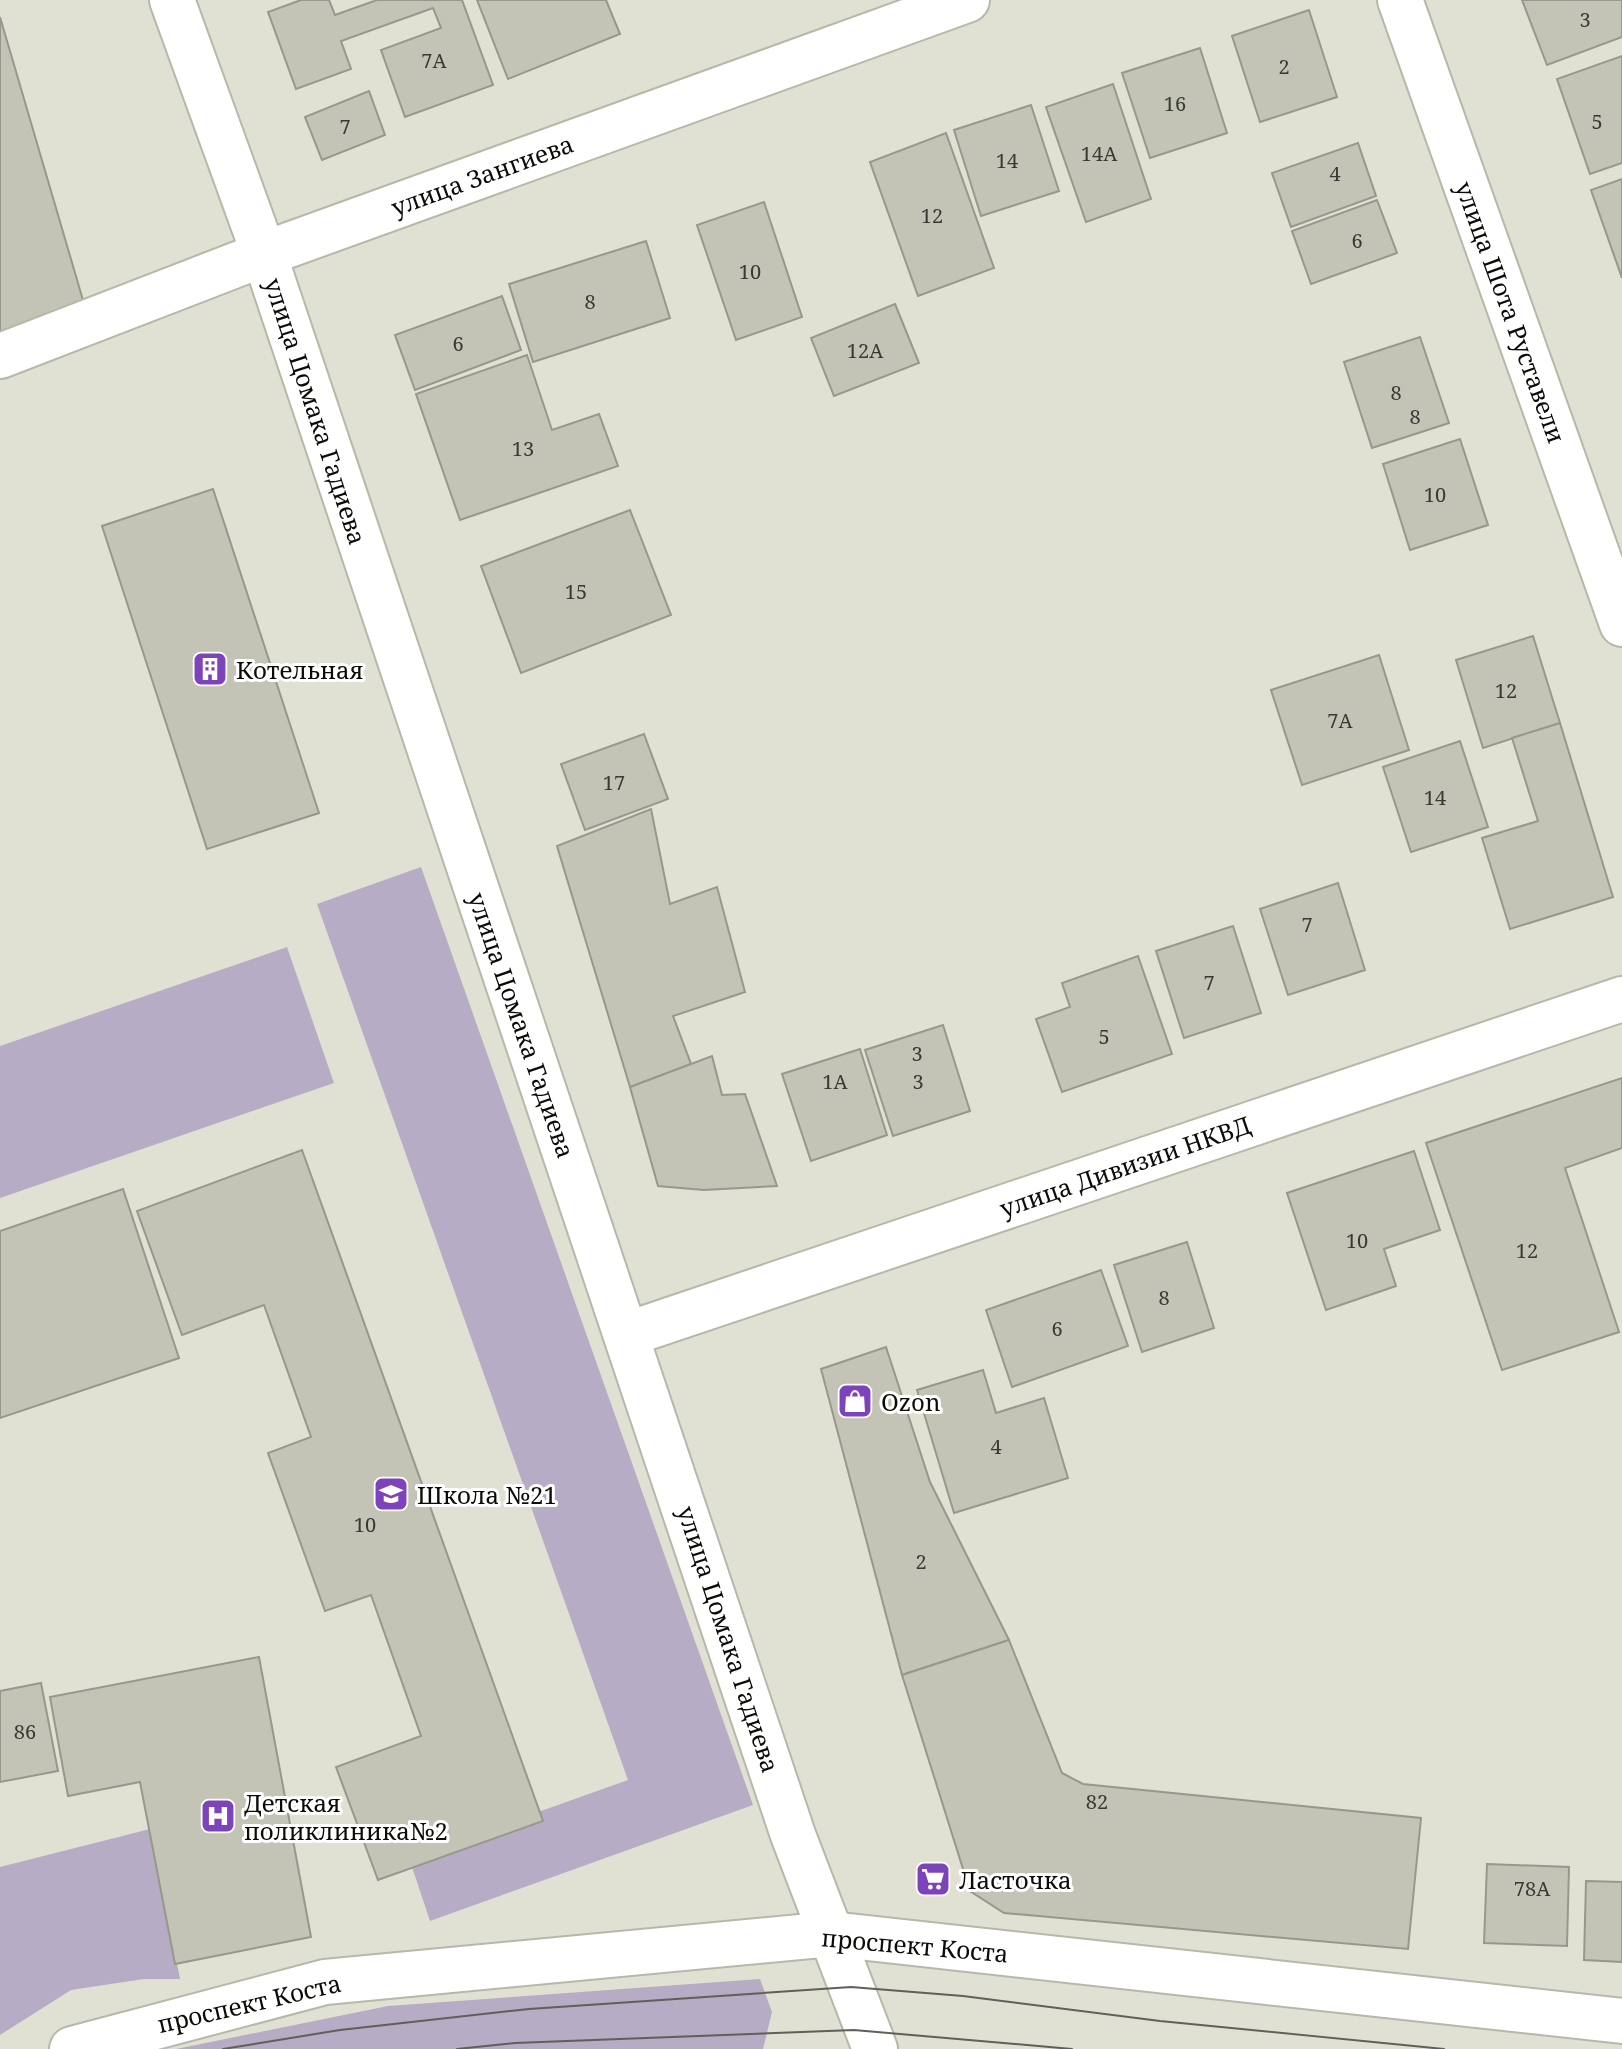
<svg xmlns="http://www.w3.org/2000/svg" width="1622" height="2049" font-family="'Noto Serif',serif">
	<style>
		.green { fill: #b6acc5 }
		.building { fill: #c3c4b6; stroke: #97988b; stroke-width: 2 }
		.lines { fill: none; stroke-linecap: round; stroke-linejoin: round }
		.street-casing { stroke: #b6b8a9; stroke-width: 48 }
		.secondary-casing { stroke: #b6b8a9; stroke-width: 48 }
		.street { stroke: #fff; stroke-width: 44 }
		.secondary { stroke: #fff; stroke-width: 44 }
		.tram { stroke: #5f6058; stroke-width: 2 }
		.labels { text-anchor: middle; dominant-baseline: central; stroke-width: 6; stroke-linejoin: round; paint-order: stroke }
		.number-label { font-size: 20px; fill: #393a33 }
		.street-label { font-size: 24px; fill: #0b0c07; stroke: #fff }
		.poi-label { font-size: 24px; fill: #0b0c07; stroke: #fff; text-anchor: start }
	</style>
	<rect width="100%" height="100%" fill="#e0e1d3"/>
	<g class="green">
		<path d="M421,867l332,938 -323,116 -21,-63 219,-78 -311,-876z"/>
		<path d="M287,947l47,136 -334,115v-152z"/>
		<path d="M150,1829l30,150h-36l-73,11 -71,45v-168z"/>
		<path d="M760,1979l12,33 -9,37h-587l212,-43z"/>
	</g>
	<g class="building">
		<path d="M301,0h28l6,15 42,-15h85l31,85 -88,32 -24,-67 60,-22 -8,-20 -92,33 10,28 -55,20 -28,-77z"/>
		<path d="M477,0h129l14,34 -112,45z"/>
		<path d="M1522,0h100v37l-75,28z"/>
		<path d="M1309,10l28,87 -77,25 -28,-86z"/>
		<path d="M0,17l85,290 -85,29z"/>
		<path d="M1200,48l27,85 -77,25 -28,-85z"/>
		<path d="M1622,56v107l-32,11 -33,-95z"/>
		<path d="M1113,84l38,115 -65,23 -40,-115z"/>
		<path d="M369,91l16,44 -63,25 -17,-43z"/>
		<path d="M1031,105l28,86 -78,25 -27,-86z"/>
		<path d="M946,133l48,135 -76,28 -48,-134z"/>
		<path d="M1358,143l18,53 -85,31 -19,-54z"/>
		<path d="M1622,179v99l-31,-88z"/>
		<path d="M1377,200l20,53 -86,31 -19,-53z"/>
		<path d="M764,202l38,115 -66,23 -39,-115z"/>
		<path d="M646,241l24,77 -137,44 -24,-78z"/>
		<path d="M502,296l19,54 -106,40 -20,-55z"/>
		<path d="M895,304l24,59 -85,33 -23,-58z"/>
		<path d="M1420,337l29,86 -77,25 -28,-86z"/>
		<path d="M527,355l25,75 47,-16 19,52 -158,54 -44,-126z"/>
		<path d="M1460,439l28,86 -78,25 -27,-86z"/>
		<path d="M213,489l106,324 -112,36 -105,-323z"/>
		<path d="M630,510l41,105 -150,58 -40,-107z"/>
		<path d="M1533,636l27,87 -77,25 -27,-88z"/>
		<path d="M1379,655l30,95 -107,35 -31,-95z"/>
		<path d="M1560,723l53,174 -103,32 -28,-91 56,-17 -26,-83z"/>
		<path d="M644,734l24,65 -83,31 -24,-66z"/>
		<path d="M1460,741l28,86 -77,25 -28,-85z"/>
		<path d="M651,809l19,95 47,-17 28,105 -72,24 18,48 -61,23 -73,-241z"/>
		<path d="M1338,883l27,87 -77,25 -28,-86z"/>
		<path d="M1233,926l28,87 -77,25 -28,-87z"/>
		<path d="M1138,956l34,98 -110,38 -26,-73 34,-12 -8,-24z"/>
		<path d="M943,1025l27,86 -77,25 -28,-86z"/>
		<path d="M860,1049l27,86 -76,26 -29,-87z"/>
		<path d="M712,1056l10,39 23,-1 32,92 -73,4 -46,-4 -28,-99z"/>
		<path d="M1622,1078v70l-57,20 54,164 -117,38 -76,-227z"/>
		<path d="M302,1150l241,671 -165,59 -42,-113 85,-31 -50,-141 -46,16 -57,-158 43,-16 -47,-132 -82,30 -45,-124z"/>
		<path d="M1414,1151l26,79 -56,19 12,37 -70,24 -39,-117z"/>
		<path d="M123,1189l56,169 -179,60v-187z"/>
		<path d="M1187,1242l27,86 -72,24 -28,-87z"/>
		<path d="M1101,1270l27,76 -116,41 -26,-77z"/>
		<path d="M886,1347l44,135 79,158 -107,35 -81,-306z"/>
		<path d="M983,1370l13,43 48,-15 24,80 -114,35 -37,-123z"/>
		<path d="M1009,1640l53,133 21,11 338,34 -13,131 -404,-36 -34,-22 -68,-216z"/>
		<path d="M259,1657l52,280 -136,27 -35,-182 -72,14 -18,-99z"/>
		<path d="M41,1683l17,88 -58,11v-91z"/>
		<path d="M1487,1864l82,3 -2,79 -83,-3z"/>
		<path d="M1586,1881l36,1v80l-38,-2z"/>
	</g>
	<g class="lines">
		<defs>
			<g id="street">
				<path d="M1400,0l222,624"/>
				<path d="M0,356l264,-102 703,-254"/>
				<path d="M628,1334l994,-335"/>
				<path d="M72,2049l253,-67 506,-48 791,87"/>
			</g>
			<path id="secondary" d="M172,0l92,254 529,1581 82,214"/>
		</defs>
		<use href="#street" class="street-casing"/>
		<use href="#secondary" class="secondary-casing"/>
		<use href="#street" class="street"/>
		<use href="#secondary" class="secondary"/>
		<g class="tram">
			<path d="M223,2049l117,-19 189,-21 322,-22 112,9 197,25 284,28"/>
			<path d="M457,2049l58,-6 339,-13 218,19"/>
		</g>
	</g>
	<defs>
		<symbol id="building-square" viewBox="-11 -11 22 22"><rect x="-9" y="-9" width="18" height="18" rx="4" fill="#7d43ba" stroke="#fff"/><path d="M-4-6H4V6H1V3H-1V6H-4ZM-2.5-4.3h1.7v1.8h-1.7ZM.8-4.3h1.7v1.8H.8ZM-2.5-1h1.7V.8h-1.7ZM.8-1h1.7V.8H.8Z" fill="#fff"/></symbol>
		<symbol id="shop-square" viewBox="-11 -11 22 22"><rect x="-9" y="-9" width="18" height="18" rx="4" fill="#7d43ba" stroke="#fff"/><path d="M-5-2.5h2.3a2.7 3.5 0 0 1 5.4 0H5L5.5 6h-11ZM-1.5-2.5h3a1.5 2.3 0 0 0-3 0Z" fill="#fff"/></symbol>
		<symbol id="school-square" viewBox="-11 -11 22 22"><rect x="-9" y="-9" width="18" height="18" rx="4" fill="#7d43ba" stroke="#fff"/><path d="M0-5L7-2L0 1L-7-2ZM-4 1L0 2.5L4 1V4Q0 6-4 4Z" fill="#fff"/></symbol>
		<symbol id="hospital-square" viewBox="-11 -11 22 22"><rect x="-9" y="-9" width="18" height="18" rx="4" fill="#7d43ba" stroke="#fff"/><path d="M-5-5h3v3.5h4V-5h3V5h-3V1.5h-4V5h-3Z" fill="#fff"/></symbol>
		<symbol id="supermarket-square" viewBox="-11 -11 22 22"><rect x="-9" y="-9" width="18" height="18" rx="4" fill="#7d43ba" stroke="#fff"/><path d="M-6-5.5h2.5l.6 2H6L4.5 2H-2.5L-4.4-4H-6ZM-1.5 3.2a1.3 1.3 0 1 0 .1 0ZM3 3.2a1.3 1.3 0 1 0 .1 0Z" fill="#fff"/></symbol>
	</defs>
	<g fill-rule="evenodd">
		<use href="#building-square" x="190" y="649" width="40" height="40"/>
		<use href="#shop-square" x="835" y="1381" width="40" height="40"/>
		<use href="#school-square" x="371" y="1474" width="40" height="40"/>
		<use href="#hospital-square" x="198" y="1796" width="40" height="40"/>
		<use href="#supermarket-square" x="913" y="1859" width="40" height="40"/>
	</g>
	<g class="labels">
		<g class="number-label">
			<text x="1585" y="19">3</text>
			<text x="434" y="60">7А</text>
			<text x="1284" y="66">2</text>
			<text x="1175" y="103">16</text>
			<text x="1597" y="121">5</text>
			<text x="345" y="126">7</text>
			<text x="1099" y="153">14А</text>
			<text x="1007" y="160">14</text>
			<text x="1335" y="173">4</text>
			<text x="932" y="215">12</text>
			<text x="1357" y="240">6</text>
			<text x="750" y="271">10</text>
			<text x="590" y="301">8</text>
			<text x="458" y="343">6</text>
			<text x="865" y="350">12А</text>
			<text x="1396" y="392">8</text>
			<text x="1415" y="416">8</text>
			<text x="523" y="448">13</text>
			<text x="1435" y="494">10</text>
			<text x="576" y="591">15</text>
			<text x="1506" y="690">12</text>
			<text x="1340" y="720">7А</text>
			<text x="614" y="782">17</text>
			<text x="1435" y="797">14</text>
			<text x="1307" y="924">7</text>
			<text x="1209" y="982">7</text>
			<text x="1104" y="1036">5</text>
			<text x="917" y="1053">3</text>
			<text x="835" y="1081">1А</text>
			<text x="918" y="1081">3</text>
			<text x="1357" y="1240">10</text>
			<text x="1527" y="1250">12</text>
			<text x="1164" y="1297">8</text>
			<text x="1057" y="1328">6</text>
			<text x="996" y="1446">4</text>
			<text x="365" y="1524">10</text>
			<text x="921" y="1561">2</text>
			<text x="25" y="1731">86</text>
			<text x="1097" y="1801">82</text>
			<text x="1532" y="1888">78А</text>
		</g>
		<g class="street-label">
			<text transform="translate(482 175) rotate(-20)">улица Зангиева</text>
			<text transform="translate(1511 312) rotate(70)">улица Шота Руставели</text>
			<text transform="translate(316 411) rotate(72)">улица Цомака Гадиева</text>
			<text transform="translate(522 1025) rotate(71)">улица Цомака Гадиева</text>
			<text transform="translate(1125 1166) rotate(-19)">улица Дивизии НКВД</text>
			<text transform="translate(729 1639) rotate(72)">улица Цомака Гадиева</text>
			<text transform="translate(915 1945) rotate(5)">проспект Коста</text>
			<text transform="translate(249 2003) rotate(-13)">проспект Коста</text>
		</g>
		<g class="poi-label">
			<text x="236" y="669">Котельная</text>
			<text x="881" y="1401">Ozon</text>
			<text x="417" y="1494">Школа №21</text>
			<text x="244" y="1802">Детская<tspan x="244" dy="28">поликлиника№2</tspan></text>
			<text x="959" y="1879">Ласточка</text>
		</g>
	</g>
</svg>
